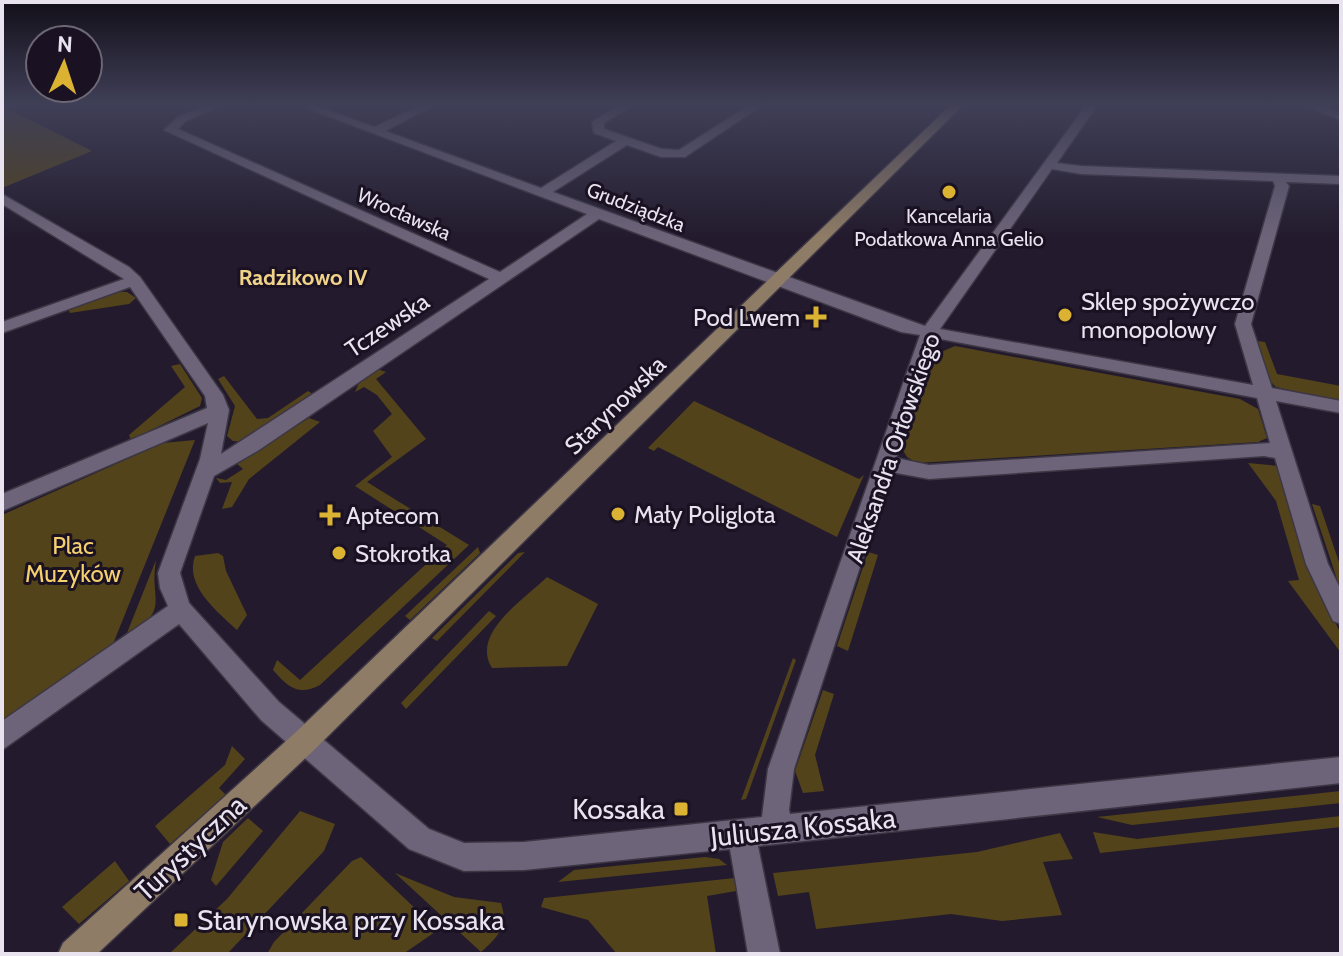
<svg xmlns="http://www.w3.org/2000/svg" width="1343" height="956" font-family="Cabin,sans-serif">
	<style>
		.green { fill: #52431b }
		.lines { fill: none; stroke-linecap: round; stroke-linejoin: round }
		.street-casing { stroke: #3d3745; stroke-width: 3 }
		.secondary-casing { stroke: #3d3745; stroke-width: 3 }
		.street { fill: #6d6479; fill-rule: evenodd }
		.secondary { fill: #8f7c66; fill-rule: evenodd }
		.poi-dot { fill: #dcb233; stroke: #1a1223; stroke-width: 3 }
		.labels { text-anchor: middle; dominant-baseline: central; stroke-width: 6; stroke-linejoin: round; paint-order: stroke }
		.far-street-label { font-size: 20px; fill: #e8e3ef; stroke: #1a1223 }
		.far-poi-label { font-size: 20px; fill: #e8e3ef; stroke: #1a1223 }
		.far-neighbourhood-label { font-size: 22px; font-weight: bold; fill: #f0d388; stroke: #1a1223 }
		.poi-label { font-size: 24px; fill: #e8e3ef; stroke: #1a1223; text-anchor: start }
		.street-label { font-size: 24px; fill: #e8e3ef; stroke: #1a1223 }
		.park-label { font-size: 24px; fill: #f5d06e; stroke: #1a1223 }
		.near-poi-label { font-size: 28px; fill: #e8e3ef; stroke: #1a1223; text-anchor: end }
		.near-street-label { font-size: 28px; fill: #e8e3ef; stroke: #1a1223 }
	</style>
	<rect width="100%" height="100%" fill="#231b2d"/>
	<g class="green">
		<path d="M2,107h2l88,44 -90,37z"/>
		<path d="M115,292h12l9,6 -7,6 -59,9 -2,-4z"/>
		<path d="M1257,341l8,1 12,32 64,12v16l-65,-15 -8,-8z"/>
		<path d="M955,346l285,53 18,10 9,29 -9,4 -341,21 -10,-6 -5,-8 32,-99 7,2z"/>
		<path d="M180,364l22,34 -2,8 -69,34 -2,-5 56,-48 -14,-21z"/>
		<path d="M374,368l12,4 -10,7 50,60 -59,43 102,63 -149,140c-22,12 -33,1 -47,-15l4,-10 23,20 147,-135 -92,-59 37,-29 -19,-26 19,-17 -15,-19 -13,-8 -9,5 7,-16z"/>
		<path d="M224,376l33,43 11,-1 40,-27 8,5 -71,46 -12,-1 -6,-5 8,-30 -17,-27z"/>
		<path d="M694,401l165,78 5,-4 -27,62 -179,-90 -4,4 -6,-3z"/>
		<path d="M309,418l11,4 -71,57 -17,28 -10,2 10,-27 -12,1 -4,-5 10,2 17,-11 -7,-6z"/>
		<path d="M195,440l-84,209 -109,77v-211l161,-72z"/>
		<path d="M1248,463l31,3 26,96 36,72v19l-53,-72 11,-1 -23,-79z"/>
		<path d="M1312,504l8,2 21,62v23z"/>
		<path d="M478,547l2,6 -70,67 -5,-4z"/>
		<path d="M525,552l-88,89 -5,-3 86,-85z"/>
		<path d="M868,552l10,3 -30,96 -11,-5z"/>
		<path d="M218,553l5,3 3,15 21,44 -10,15c-19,-18 -53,-44 -42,-74z"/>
		<path d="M156,560c-7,43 15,46 -27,76l-2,-3z"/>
		<path d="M547,577l51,27 -31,62 -75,2c-22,-35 33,-69 55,-91z"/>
		<path d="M489,611l7,5 -90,93 -5,-6z"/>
		<path d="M793,658l3,2 -50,139 -5,1z"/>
		<path d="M823,690l11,4 -19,61 9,36 -21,2 -8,-22z"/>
		<path d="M232,746l13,13 -26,29 7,7 -56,49 -15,-18 70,-61z"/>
		<path d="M1341,791v12l-209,22 -35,-8z"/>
		<path d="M300,811l35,13 -11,27 -97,103h-58l58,-55z"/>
		<path d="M1341,816v11l-241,26 -7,-21 44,7z"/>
		<path d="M248,818l15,13 -47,55 -5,-6 12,-38z"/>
		<path d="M1060,833l13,26 -30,3 19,53 -60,6 -51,-7 -135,15 -7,-37 -31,4 -5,-23 204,-21z"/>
		<path d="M361,857l77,73 -35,24h-136l7,-12 78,-81z"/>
		<path d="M705,857l14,2 8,6 -169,17 16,-12z"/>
		<path d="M115,861l14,20 -50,43 -17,-17z"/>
		<path d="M395,873l59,24 47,6c8,23 -4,35 -20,49z"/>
		<path d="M735,878l1,13 -29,5 9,58h-99l-29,-34 -47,-13 3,-9z"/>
	</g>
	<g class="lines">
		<defs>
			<g id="street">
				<path d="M2,104h7l-7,4z"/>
				<path d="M210,104h15l-39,17 -8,8 322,143 87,-58 -291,-110h16l62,23 49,-23h14l-52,27 156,57 75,-47 -22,-8 -2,-11 29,-18h14l-31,19v6l58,20 17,1 72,-46h13l-79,53h-24l-34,-12 -74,47 372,134 162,-222h11l-41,59 24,3 260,10v8l-55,-2 3,4 -38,138 21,64 69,13v12l-65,-12 52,163 13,26v34l-8,-3 -27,-57 -31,-106 -11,-2 -335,23 -38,-7 -97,297 -5,41 1,4 551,-57v26l-583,63 22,108h-32l-18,-105 -206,21 -60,1 -55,-22 -148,-129 -82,-96 -177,126v-29l166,-115 -8,-18 -2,-15 42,-114 8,-36 -206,88v-17l205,-86 -2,-12 -75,-109 -128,46v-11l122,-43 -122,-75v-10l127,73 11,10 83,118 6,15 -8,44 268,-175 -325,-149 14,-13zM1052,169l29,5 192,7 2,5 -40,138 18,61 -313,-56zM599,219l302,113 19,3 -152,434 -6,48 -238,25 -60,1 -35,-14 -150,-127 -90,-99 -9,-30 34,-97 45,-26zM935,338l322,60 13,45 -341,22 -33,-7z"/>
				<path d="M1301,104h16l24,9v7z"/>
			</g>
			<path id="secondary" d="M952,104h12l-650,646 -217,204h-39l5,-11 233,-211z"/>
		</defs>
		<use href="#street" class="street-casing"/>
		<use href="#secondary" class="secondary-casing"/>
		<use href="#street" class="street"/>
		<use href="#secondary" class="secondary"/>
	</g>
	<linearGradient id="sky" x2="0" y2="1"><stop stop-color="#130f19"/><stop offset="0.44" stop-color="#3f3f57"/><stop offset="1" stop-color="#3f3f57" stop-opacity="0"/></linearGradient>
	<rect width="1343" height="238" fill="url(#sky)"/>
	<g class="poi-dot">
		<circle cx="949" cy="192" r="8"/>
		<circle cx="1065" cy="315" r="8"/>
		<path d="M812 305h8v8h8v8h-8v8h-8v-8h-8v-8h8z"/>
		<circle cx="618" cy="514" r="8"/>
		<path d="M326 503h8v8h8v8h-8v8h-8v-8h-8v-8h8z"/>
		<circle cx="339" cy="553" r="8"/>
		<rect x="673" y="801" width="16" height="16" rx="4"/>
		<rect x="173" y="912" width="16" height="16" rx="4"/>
	</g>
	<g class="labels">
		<g class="far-street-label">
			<text transform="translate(636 207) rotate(21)">Grudziądzka</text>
			<text transform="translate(404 214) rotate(24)">Wrocławska</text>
		</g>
		<g class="far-poi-label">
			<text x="949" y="216">Kancelaria<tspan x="949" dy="23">Podatkowa Anna Gelio</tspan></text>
		</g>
		<g class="far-neighbourhood-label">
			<text x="303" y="277">Radzikowo IV</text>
		</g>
		<g class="poi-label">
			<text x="1081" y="301">Sklep spożywczo<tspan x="1081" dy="28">monopolowy</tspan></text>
			<text x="800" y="317" text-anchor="end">Pod Lwem</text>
			<text x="634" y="514">Mały Poliglota</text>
			<text x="346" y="515">Aptecom</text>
			<text x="355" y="553">Stokrotka</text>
		</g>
		<g class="street-label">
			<text transform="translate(387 325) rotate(-34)">Tczewska</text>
			<text transform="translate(615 405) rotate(-44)">Starynowska</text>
			<text transform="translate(893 448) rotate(-71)">Aleksandra Orłowskiego</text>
		</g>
		<g class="park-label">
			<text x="73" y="545">Plac<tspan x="73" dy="28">Muzyków</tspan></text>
		</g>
		<g class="near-poi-label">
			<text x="665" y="809">Kossaka</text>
			<text x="197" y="920" text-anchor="start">Starynowska przy Kossaka</text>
		</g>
		<g class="near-street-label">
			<text transform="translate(803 827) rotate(-6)">Juliusza Kossaka</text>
			<text transform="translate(190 848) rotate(-43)">Turystyczna</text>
		</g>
	</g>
	<rect width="1343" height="956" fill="none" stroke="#e8e3ef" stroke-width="8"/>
	<g transform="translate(64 64) rotate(3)"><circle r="38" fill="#1a1223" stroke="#6c6675" stroke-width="2"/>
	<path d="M0-6L14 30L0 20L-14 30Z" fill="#dcb233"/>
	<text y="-12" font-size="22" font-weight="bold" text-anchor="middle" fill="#e8e3ef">N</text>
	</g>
</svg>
